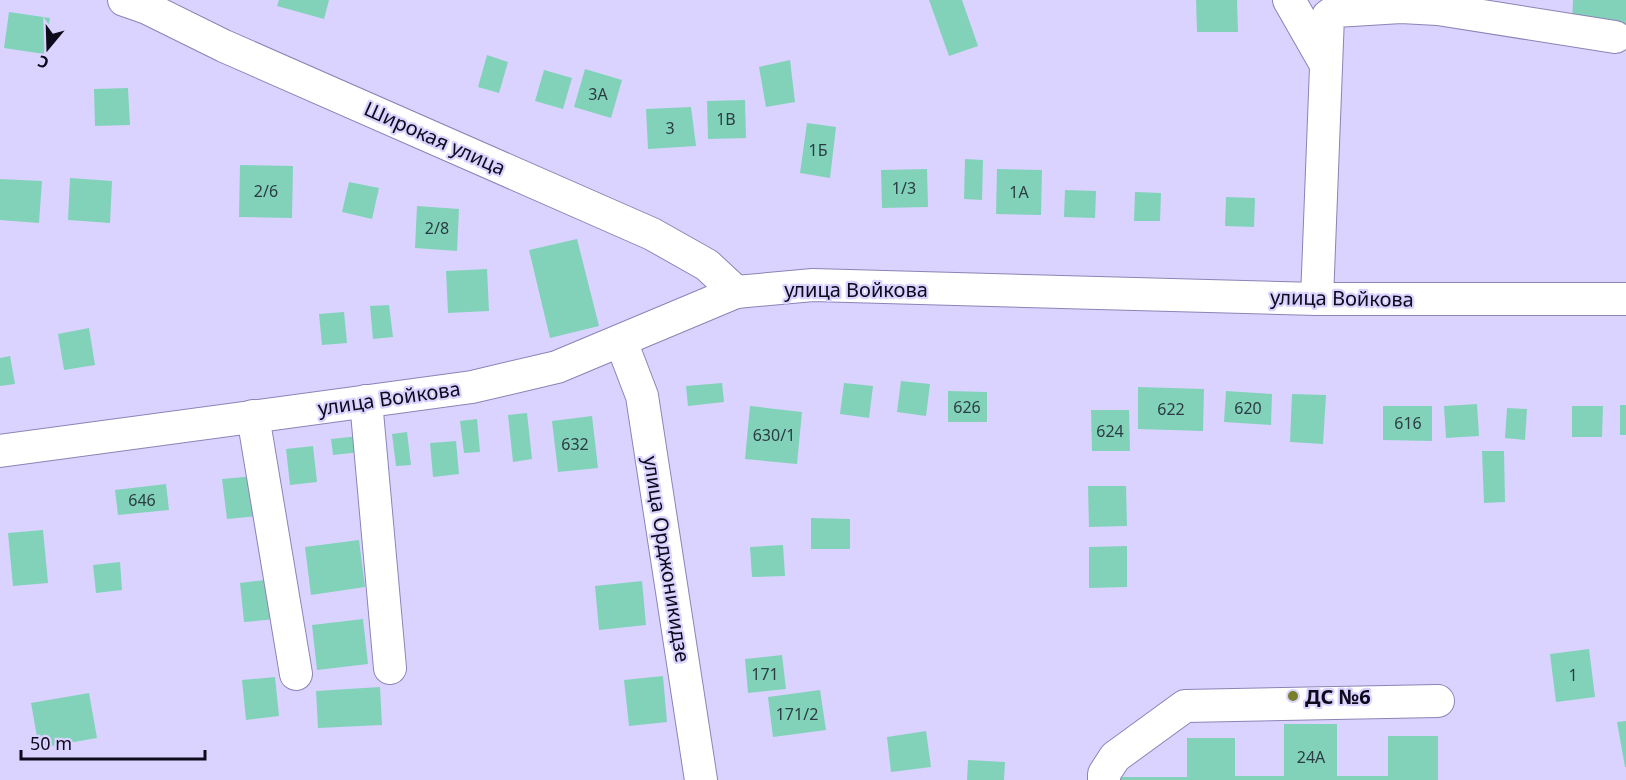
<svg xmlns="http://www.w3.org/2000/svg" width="1626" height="780" font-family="'Noto Sans',sans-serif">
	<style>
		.building { fill: #82d2ba }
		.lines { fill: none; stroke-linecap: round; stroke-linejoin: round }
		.minor-casing { stroke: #8c83b6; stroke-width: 34 }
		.minor { stroke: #fff; stroke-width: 32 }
		.poi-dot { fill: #797e28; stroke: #dad3ff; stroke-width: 2 }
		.labels { text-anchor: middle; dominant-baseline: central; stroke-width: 4.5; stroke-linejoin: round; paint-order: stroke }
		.number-label { font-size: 16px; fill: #2b3b43 }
		.street-label { font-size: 20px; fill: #0e091b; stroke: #dad3ff }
		.poi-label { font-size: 20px; font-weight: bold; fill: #0e091b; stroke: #dad3ff; text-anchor: start }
	</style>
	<rect width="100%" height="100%" fill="#dad3ff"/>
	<g class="building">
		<path d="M279,0h50l-5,19 -47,-13z"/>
		<path d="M929,0h33l16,46 -29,10z"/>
		<path d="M1196,0h41l1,32h-41z"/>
		<path d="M1573,0h53v27l-54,-3z"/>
		<path d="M9,12l41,6 -6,36 -40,-6z"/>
		<path d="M487,55l21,7 -9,31 -21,-6z"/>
		<path d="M790,60l5,42 -29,5 -7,-40z"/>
		<path d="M585,69l37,11 -11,38 -37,-11z"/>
		<path d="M544,70l28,8 -9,31 -28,-8z"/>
		<path d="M128,88l2,37 -35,1 -1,-37z"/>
		<path d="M745,100l1,38 -38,1 -1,-38z"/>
		<path d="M691,107l5,39 -48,3 -2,-40z"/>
		<path d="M807,123l29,4 -6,51 -30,-5z"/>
		<path d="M965,159l18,1 -1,40 -18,-1z"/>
		<path d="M240,165l53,1 -1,52 -53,-1z"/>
		<path d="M927,169l1,38 -46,1 -1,-38z"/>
		<path d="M997,169l45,1 -1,45 -45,-1z"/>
		<path d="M70,178l42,3 -2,42 -42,-3z"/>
		<path d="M0,179l42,2 -3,42 -39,-3z"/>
		<path d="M349,182l30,6 -7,31 -30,-7z"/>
		<path d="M1065,190l31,1 -1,27 -31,-1z"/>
		<path d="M1135,192l26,1 -1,28h-26z"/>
		<path d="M1226,197l29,1 -1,29 -29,-1z"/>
		<path d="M417,206l42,3 -2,42 -42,-3z"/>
		<path d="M577,239l22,87 -49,12 -21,-88z"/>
		<path d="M487,269l2,42 -41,2 -2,-42z"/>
		<path d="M389,305l4,32 -20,2 -3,-33z"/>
		<path d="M344,312l3,31 -25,2 -3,-31z"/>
		<path d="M89,328l6,37 -31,5 -6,-36z"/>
		<path d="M10,356l5,28 -15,2v-28z"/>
		<path d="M901,381l29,3 -4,32 -29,-4z"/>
		<path d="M722,383l2,19 -36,4 -2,-20z"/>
		<path d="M844,383l29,3 -4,32 -29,-4z"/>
		<path d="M1138,387l66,2 -1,42 -65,-2z"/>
		<path d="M948,391l39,1v30h-39z"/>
		<path d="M1226,391l46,3 -1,31 -47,-3z"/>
		<path d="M1292,394l34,1 -3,49 -33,-2z"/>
		<path d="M1477,404l2,32 -33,2 -2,-32z"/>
		<rect x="1620" y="405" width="6" height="30"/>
		<path d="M750,406l52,6 -5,52 -52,-5z"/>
		<path d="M1383,406h49v35l-49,-1z"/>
		<path d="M1572,406h31l-1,31h-30z"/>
		<path d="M1507,408l20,1 -2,31 -20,-2z"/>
		<path d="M1091,410h38l1,41h-38z"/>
		<path d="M527,413l5,46 -19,3 -5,-47z"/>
		<path d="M592,416l6,52 -40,4 -6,-51z"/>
		<path d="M477,419l3,33 -16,1 -4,-32z"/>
		<path d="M407,432l4,33 -15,1 -4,-32z"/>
		<path d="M359,436l2,16 -28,3 -2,-16z"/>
		<path d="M456,441l3,33 -26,3 -3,-34z"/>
		<path d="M313,446l4,36 -27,3 -4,-36z"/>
		<path d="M1482,451h22l1,51 -21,1z"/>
		<path d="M255,476l5,40 -33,3 -5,-40z"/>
		<path d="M166,484l3,26 -51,5 -3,-25z"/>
		<path d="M1088,486h38l1,40 -38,1z"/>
		<path d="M811,518l39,1v30h-39z"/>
		<path d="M43,530l5,53 -35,3 -5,-53z"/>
		<path d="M359,540l6,47 -54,8 -6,-48z"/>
		<path d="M783,545l2,31 -33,1 -2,-30z"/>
		<path d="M1127,546v41l-38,1v-41z"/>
		<path d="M120,562l2,28 -26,3 -3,-28z"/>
		<path d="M273,579l4,40 -33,3 -4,-39z"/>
		<path d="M642,581l4,44 -47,5 -4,-44z"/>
		<path d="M363,619l5,45 -51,6 -5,-45z"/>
		<path d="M1589,649l6,48 -39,5 -6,-48z"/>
		<path d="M782,655l4,34 -38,4 -3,-34z"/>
		<path d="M663,676l4,46 -38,4 -5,-46z"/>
		<path d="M275,677l4,39 -33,4 -4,-40z"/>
		<path d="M380,687l2,38 -64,3 -2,-37z"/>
		<path d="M820,690l6,40 -53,7 -5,-40z"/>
		<path d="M89,693l8,45 -58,10 -8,-45z"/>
		<path d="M1626,721v46h-1l-8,-45z"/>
		<path d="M1284,724h53v52h51v-40h50v44h-322v-3h71v-39h48v38h49z"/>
		<path d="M926,731l5,36 -40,5 -4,-35z"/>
		<path d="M968,760l37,2 -1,18h-37z"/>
	</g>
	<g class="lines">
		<defs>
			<g id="minor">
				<path d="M124,0l23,8 77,38 428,188 55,31 29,27"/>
				<path d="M1289,0l36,63"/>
				<path d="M1317,299l11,-283 7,-5 66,-4 37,2 177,28"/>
				<path d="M621,341l21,55 59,384"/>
				<path d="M366,401l24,267"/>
				<path d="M253,416l43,258"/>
				<path d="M0,451l472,-64 85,-20 179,-75 77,-7 504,14h309"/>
				<path d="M1104,780v-6l11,-17 70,-51 253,-5"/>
			</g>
		</defs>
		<use href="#minor" class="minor-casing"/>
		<use href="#minor" class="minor"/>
	</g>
	<circle class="poi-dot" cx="1293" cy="696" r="6"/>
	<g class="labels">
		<g class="number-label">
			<text x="598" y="94">3А</text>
			<text x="726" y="119">1В</text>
			<text x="670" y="128">3</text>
			<text x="818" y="150">1Б</text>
			<text x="904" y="188">1/3</text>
			<text x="266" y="191">2/6</text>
			<text x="1019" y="192">1А</text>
			<text x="437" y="228">2/8</text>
			<text x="967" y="407">626</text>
			<text x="1248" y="408">620</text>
			<text x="1171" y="409">622</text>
			<text x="1408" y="423">616</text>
			<text x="1110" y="431">624</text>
			<text x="774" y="435">630/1</text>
			<text x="575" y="444">632</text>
			<text x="142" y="500">646</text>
			<text x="765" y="674">171</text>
			<text x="1573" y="675">1</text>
			<text x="797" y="714">171/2</text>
			<text x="1311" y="757">24А</text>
		</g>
		<g class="street-label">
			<text transform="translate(435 138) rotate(24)">Широкая улица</text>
			<text x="856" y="289">улица Войкова</text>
			<text transform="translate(1342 298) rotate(1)">улица Войкова</text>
			<text transform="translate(389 398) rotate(-8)">улица Войкова</text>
			<text transform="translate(667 559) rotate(81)">улица Орджоникидзе</text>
		</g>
		<g class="poi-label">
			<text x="1305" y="696">ДС №6</text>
		</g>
	</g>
	<g transform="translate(48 48) rotate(199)" stroke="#dad3ff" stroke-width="4.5" paint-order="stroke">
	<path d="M0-4.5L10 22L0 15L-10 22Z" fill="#0e091b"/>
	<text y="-9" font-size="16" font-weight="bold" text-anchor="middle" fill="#0e091b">С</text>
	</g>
	<path d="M21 750v9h184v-9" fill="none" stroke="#0e091b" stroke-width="3"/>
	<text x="30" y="750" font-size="18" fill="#0e091b" stroke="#dad3ff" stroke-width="4.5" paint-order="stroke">50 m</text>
</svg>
